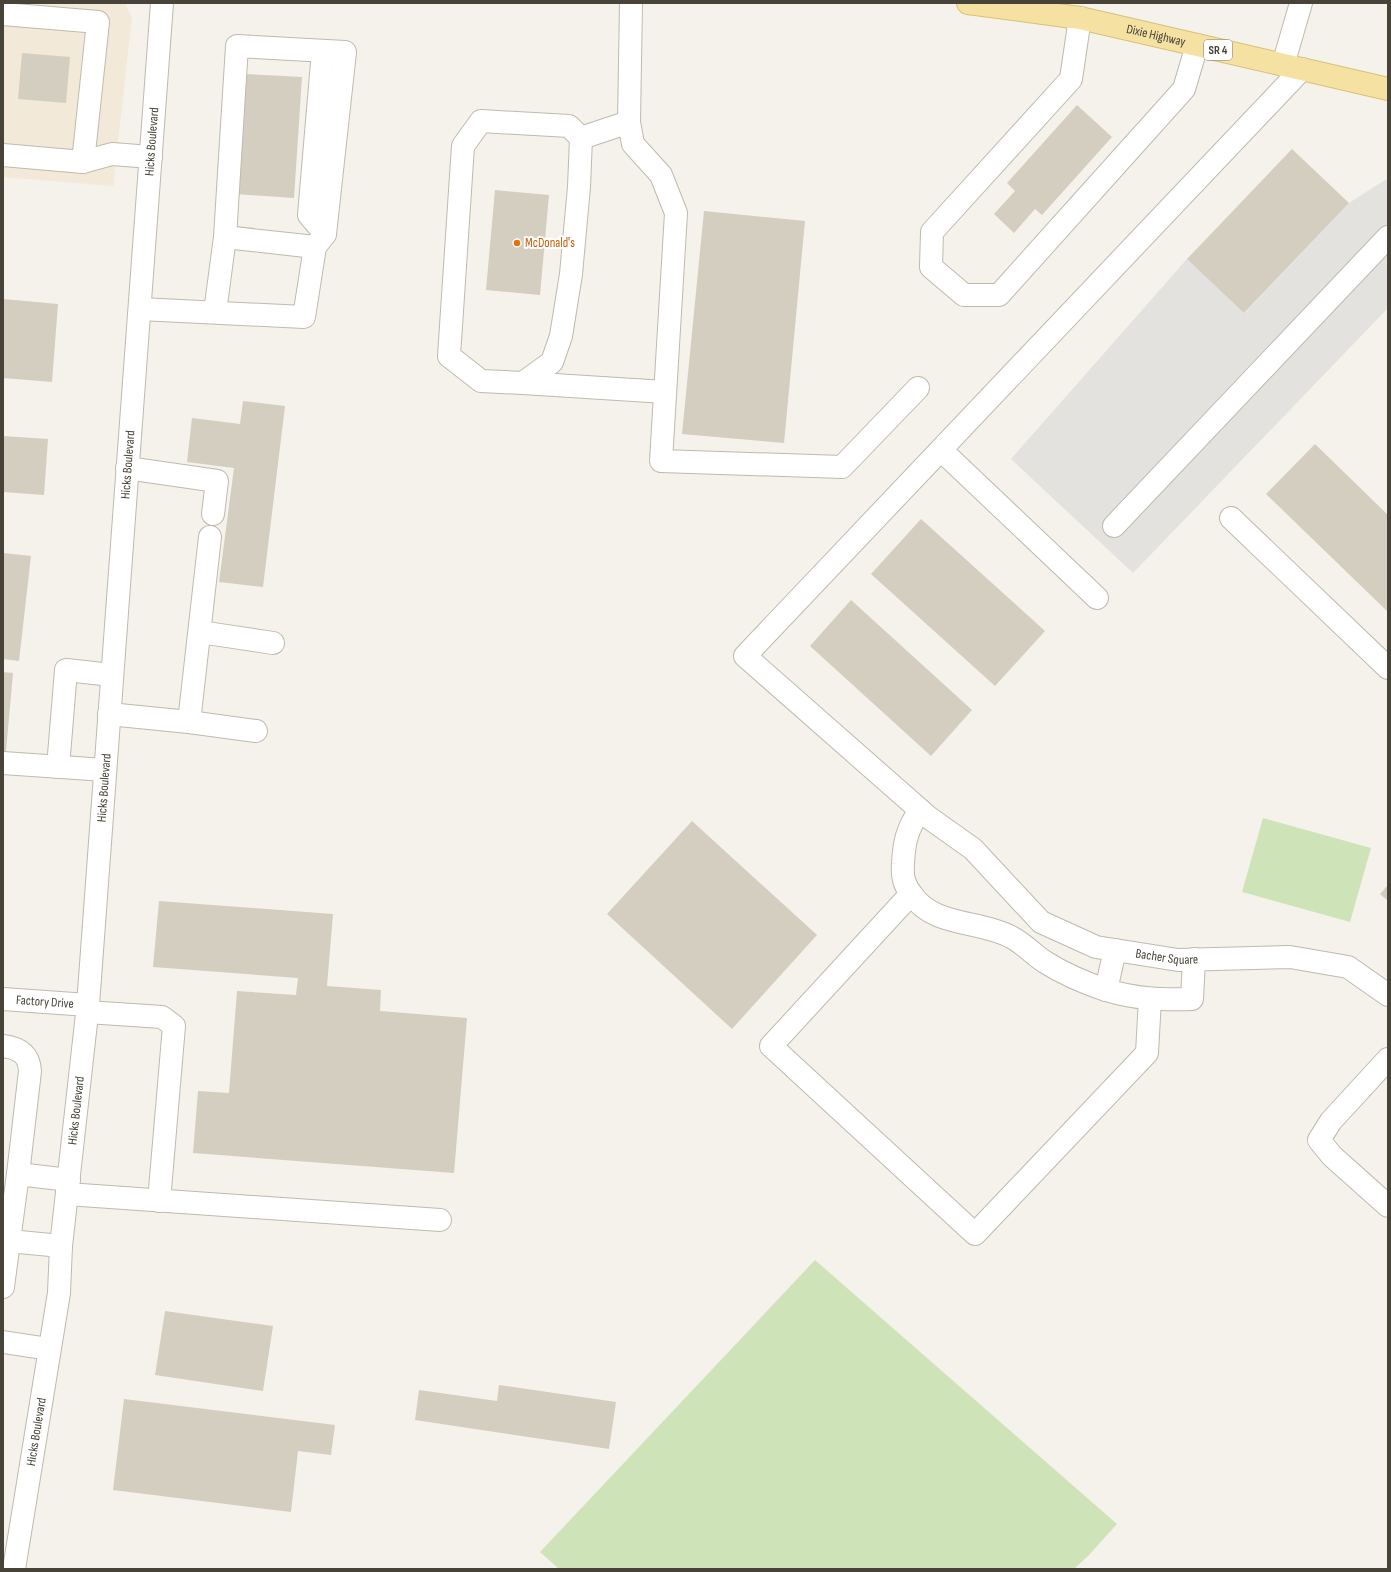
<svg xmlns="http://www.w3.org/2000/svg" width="1391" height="1572" font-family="'Sofia Sans Condensed',sans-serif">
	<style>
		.commercial { fill: #f3e9d9 }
		.green { fill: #cee4b8 }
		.parking { fill: #e3e2df }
		.building { fill: #d4cec1 }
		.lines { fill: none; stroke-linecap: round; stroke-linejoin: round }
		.minor-casing { stroke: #bfbaae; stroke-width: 24 }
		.major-casing { stroke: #d9c074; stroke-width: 24 }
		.minor { stroke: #fff; stroke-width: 22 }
		.major { stroke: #f5e2a3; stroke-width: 22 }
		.food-dot { fill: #e8710a; stroke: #fff; stroke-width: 1.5 }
		.labels { text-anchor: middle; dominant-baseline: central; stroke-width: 4; stroke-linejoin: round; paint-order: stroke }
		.shield { fill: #fff; stroke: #7e7b74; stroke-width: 1 }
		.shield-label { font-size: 12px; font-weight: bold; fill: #474339 }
		.street-label { font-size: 13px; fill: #474339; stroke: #fff }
		.food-label { font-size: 13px; fill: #c56008; stroke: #fff; text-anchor: start }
	</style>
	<rect width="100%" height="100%" fill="#f4f2eb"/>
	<path class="commercial" d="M3,3h122l7,14 -19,169 -110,-9z"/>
	<g class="green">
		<path d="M1263,818l108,30 -21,74 -108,-30z"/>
		<path d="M815,1260l302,264 -28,31 -15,14h-515l-19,-17z"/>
	</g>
	<path class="parking" d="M1388,178v130l-255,265 -122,-114 176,-200 58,54 104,-110z"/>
	<g class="building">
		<path d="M22,53l48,4 -4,46 -48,-4z"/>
		<path d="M244,74l58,3 -8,121 -58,-4z"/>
		<path d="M1077,105l35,32 -70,78 -7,-6 -21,24 -20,-19 21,-23 -8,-8z"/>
		<path d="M1292,149l57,54 -105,110 -57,-54z"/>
		<path d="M495,190l54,5 -9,100 -54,-5z"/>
		<path d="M704,211l101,10 -21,222 -102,-9z"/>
		<path d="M3,299l55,5 -6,78 -49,-4z"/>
		<path d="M243,401l42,5 -22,181 -44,-5 15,-114 -47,-6 5,-44 48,6z"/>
		<path d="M3,436l45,3 -4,56 -41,-3z"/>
		<path d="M1315,444l73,71v97l-122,-118z"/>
		<path d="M921,519l124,112 -50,55 -124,-112z"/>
		<path d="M3,553l28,3 -12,105 -16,-2z"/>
		<path d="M851,600l121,110 -41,46 -121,-110z"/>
		<path d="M3,672l10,1 -7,78h-3z"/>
		<path d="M692,821l125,114 -85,94 -125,-115z"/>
		<path d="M1388,885v16l-8,-7z"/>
		<path d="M159,901l174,13 -6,72 54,4 -1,21 87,7 -13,155 -261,-20 5,-62 31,2 8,-102 59,4 2,-17 -145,-11z"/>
		<path d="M165,1311l108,15 -10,65 -108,-16z"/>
		<path d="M499,1385l117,17 -7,47 -194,-29 4,-30 78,11z"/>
		<path d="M124,1399l211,26 -4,30 -33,-4 -7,61 -178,-22z"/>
	</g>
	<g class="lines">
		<defs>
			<g id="minor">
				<path d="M631,3l-2,119 4,22 28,31 15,38 -15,248 181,6 76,-79"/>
				<path d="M3,14l95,8 -15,140 -80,-7"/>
				<path d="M1080,18l-9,61 -139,153 -1,35 33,28h35l185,-206 13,-44"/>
				<path d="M323,51l-14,164 16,19"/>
				<path d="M1283,65l18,-62"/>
				<path id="s1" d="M1302,69l-557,587 183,161 45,32 68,73 55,25 82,13 112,-3 58,10 40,28"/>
				<path d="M481,121l88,5 12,12 -2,49 -8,87 -10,62 -9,26 -29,21 -42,-2 -32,-25 14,-210z"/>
				<path d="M581,138l48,-16"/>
				<path d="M83,162l29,-8 39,3"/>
				<path d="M225,237l90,10"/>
				<path d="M140,309l164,8 11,-70 10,-13 20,-182 -108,-6 -12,191 -10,75"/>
				<path d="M523,383l142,9"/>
				<path d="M941,450l156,148"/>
				<path d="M127,468l90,13 -4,33"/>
				<path d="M1231,518l157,150"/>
				<path d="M1114,526l274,-289"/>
				<path d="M200,632l73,11"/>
				<path d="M109,714l80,8 21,-185"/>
				<path d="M189,722l67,9"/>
				<path d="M3,763l102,7"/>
				<path d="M58,767l8,-97 46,5"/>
				<path d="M920,810c-13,19 -16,32 -17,54 -1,13 1,21 9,31 22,32 67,25 99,42 12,6 22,17 34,25 19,12 40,21 61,28"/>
				<path d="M911,894l-140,152 204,188 172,-181 3,-54"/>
				<path d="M1115,950l-9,40c30,9 55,10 86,9l2,-40"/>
				<path id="s2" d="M3,999l85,6"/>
				<path d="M87,1012l75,5 12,9 -15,175"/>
				<path d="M3,1046c16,2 26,8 27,25l-12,103"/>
				<path d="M1388,1059l-57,62 -12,19 13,16 56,50"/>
				<path d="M67,1194l373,26"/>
				<path d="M3,1238l6,3 9,-67 51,6"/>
				<path d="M3,1287l6,-46 52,5"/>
				<path d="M3,1342l46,7"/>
				<path id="s3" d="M14,1569l45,-276 2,-47 27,-241 74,-1002"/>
			</g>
			<g id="major">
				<path id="s4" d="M968,3l112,15 308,71"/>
			</g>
		</defs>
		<use href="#minor" class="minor-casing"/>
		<use href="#major" class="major-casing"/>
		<use href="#minor" class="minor"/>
		<use href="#major" class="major"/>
	</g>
	<circle class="food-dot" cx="517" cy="243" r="4"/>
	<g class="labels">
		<rect class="shield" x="1204" y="40" width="28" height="20" rx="3"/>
		<g class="shield-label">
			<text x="1218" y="50">SR 4</text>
		</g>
		<g class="street-label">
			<text stroke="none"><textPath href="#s4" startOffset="191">Dixie Highway</textPath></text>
			<text stroke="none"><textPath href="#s3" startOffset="1435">Hicks Boulevard</textPath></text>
			<text stroke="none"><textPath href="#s3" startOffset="1111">Hicks Boulevard</textPath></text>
			<text stroke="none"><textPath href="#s3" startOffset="787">Hicks Boulevard</textPath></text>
			<text stroke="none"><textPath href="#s1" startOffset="1340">Bacher Square</textPath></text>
			<text stroke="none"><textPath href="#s2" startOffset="42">Factory Drive</textPath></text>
			<text stroke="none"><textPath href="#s3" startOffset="463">Hicks Boulevard</textPath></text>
			<text stroke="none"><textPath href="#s3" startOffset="139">Hicks Boulevard</textPath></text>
		</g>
		<g class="food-label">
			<text x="525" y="243">McDonald's</text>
		</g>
	</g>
	<rect width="1391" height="1572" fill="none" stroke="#474339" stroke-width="8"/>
</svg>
